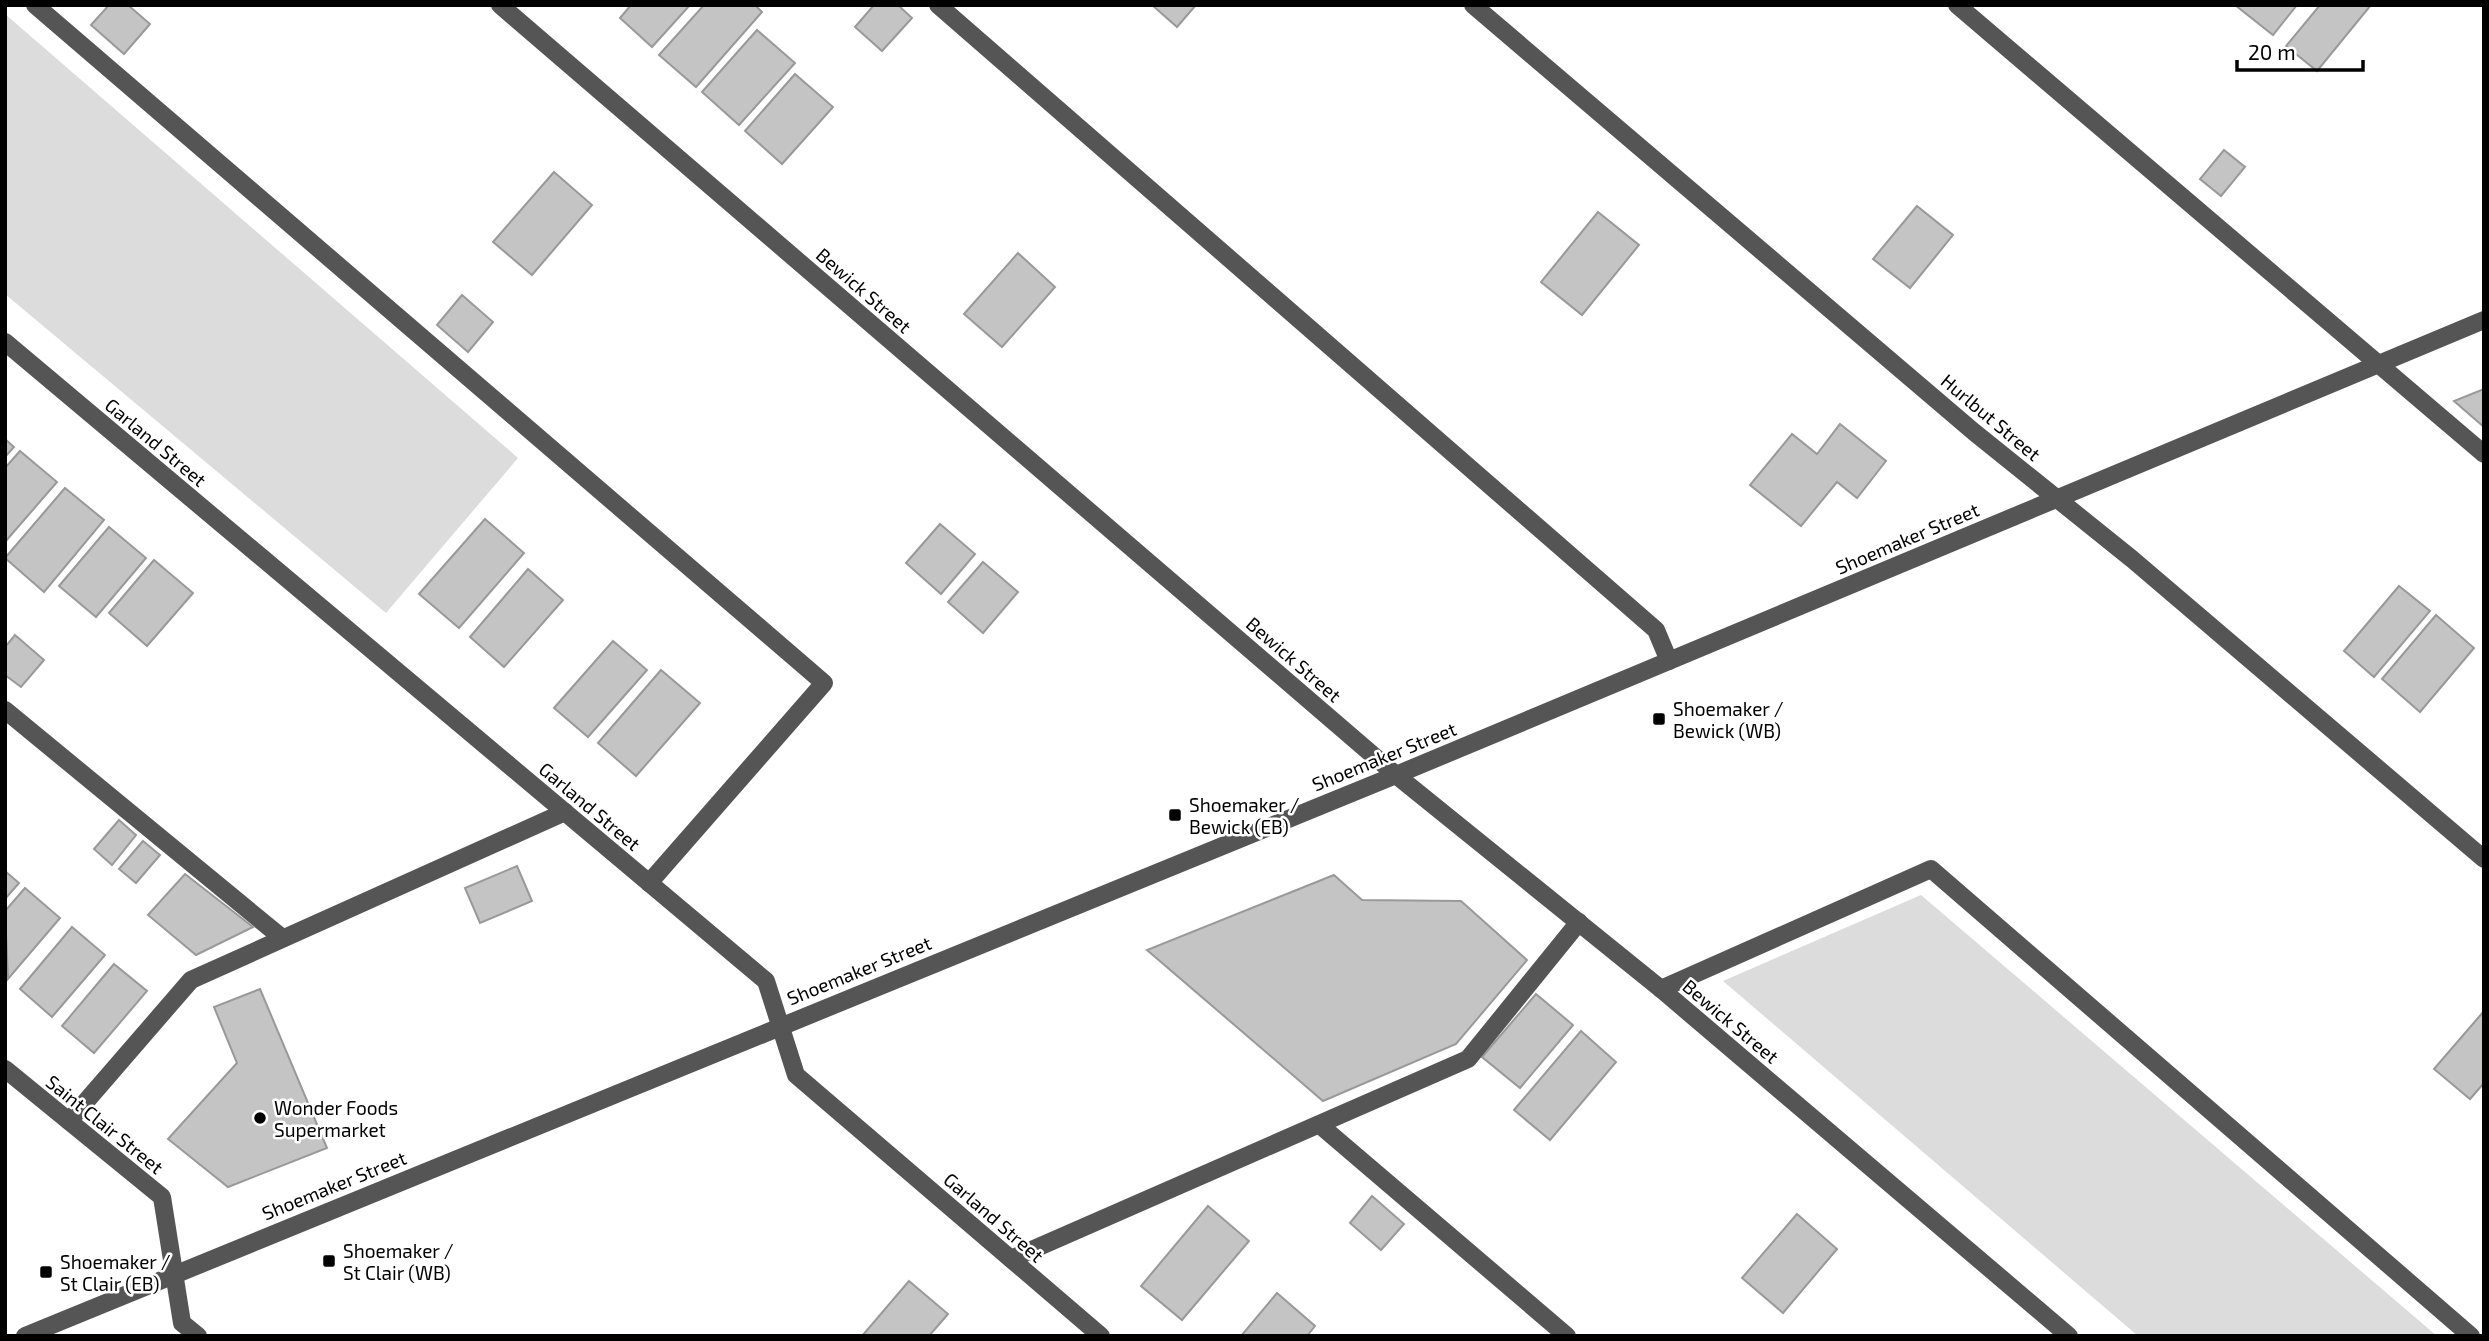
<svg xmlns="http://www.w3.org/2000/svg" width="2489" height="1341" font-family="'Exo 2',sans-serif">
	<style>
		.green { fill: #dcdcdc }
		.building { fill: #c4c4c4; stroke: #999; stroke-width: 2 }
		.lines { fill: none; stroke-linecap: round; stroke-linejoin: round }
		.minor { stroke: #555; stroke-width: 18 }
		.poi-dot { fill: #000; stroke: #fff; stroke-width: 2.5 }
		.labels { text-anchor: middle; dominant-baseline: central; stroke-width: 5; stroke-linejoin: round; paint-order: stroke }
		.street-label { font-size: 19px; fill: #000; stroke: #fff }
		.poi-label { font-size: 19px; fill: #000; stroke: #fff; text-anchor: start }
	</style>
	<rect width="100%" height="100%" fill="#fff"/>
	<g class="green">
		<path d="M5,14l513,444 -132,155 -381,-319z"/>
		<path d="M1921,895l516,441h-299l-415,-355z"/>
	</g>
	<g class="building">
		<path d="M109,5h19l22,19 -26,30 -33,-29z"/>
		<path d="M631,5h59l-38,42 -32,-29z"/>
		<path d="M704,5h51l7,7 -66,75 -37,-32z"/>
		<path d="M874,5h24l14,13 -30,33 -27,-24z"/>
		<path d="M1152,5h44l-19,22z"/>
		<path d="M2235,5h62l-24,30z"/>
		<path d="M2320,5h51l-54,66 -31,-25z"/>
		<path d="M757,30l38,33 -56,62 -37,-33z"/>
		<path d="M795,74l38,33 -51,57 -37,-33z"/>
		<path d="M2224,150l21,17 -24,29 -21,-17z"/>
		<path d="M554,172l38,33 -60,70 -39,-33z"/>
		<path d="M1917,206l36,29 -43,53 -37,-29z"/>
		<path d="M1598,212l41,33 -57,70 -41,-33z"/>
		<path d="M1018,253l37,34 -53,60 -38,-33z"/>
		<path d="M462,295l31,27 -25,30 -31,-27z"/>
		<path d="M2484,389v38l-30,-26z"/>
		<path d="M1840,424l46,37 -29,37 -20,-16 -36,44 -51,-41 42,-51 25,20z"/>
		<path d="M5,439l9,8 -9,10z"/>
		<path d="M20,451l37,31 -52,60v-74z"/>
		<path d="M65,488l39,32 -60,72 -39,-34z"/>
		<path d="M485,519l39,34 -65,75 -40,-34z"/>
		<path d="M940,524l35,30 -34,40 -35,-31z"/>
		<path d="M109,527l37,31 -50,59 -37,-31z"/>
		<path d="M154,560l39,33 -46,53 -38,-33z"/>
		<path d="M983,562l35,30 -35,41 -35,-31z"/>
		<path d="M528,569l35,31 -59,67 -34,-30z"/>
		<path d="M2399,586l31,25 -56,66 -30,-26z"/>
		<path d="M2436,615l38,33 -54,64 -38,-33z"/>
		<path d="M15,635l29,25 -23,27 -16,-12v-28z"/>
		<path d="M613,641l34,29 -59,67 -34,-29z"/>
		<path d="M661,670l39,33 -64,73 -38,-33z"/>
		<path d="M119,820l17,15 -24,30 -18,-16z"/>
		<path d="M143,841l17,14 -24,28 -17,-14z"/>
		<path d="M517,866l15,35 -52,22 -15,-35z"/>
		<path d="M5,871l14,12 -14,16z"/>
		<path d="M185,874l68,53 -57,28 -48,-40z"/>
		<path d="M1334,875l28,25 99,1 66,59 -71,84 -133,57 -176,-151z"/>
		<path d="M25,888l35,30 -52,61 -3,-68z"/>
		<path d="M72,927l33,28 -53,62 -32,-28z"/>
		<path d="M114,964l33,27 -53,62 -32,-27z"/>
		<path d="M260,989l67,159 -99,39 -60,-48 69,-76 -23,-56z"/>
		<path d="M1536,994l37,31 -53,63 -38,-31z"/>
		<path d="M2484,1011v72l-14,16 -36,-30z"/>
		<path d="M1581,1031l35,31 -66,78 -36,-30z"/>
		<path d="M1372,1196l32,28 -23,26 -31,-27z"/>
		<path d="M1208,1206l41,35 -67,79 -41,-34z"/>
		<path d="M1797,1214l40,35 -54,64 -41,-35z"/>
		<path d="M909,1281l39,33 -19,22h-67z"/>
		<path d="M1277,1293l38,33 -8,10h-66z"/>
	</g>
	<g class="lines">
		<g class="minor">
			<path d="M35,5l789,678 -175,200"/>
			<path d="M500,5l896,770 265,214 408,347"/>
			<path d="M938,5l718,625 13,31"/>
			<path d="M1473,5l501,427 158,127 352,300"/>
			<path d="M1957,5l527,449"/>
			<path d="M5,342l761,639 30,94 305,261"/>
			<path d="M5,710l276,227"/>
			<path d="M1661,989l270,-120 540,467"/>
			<path d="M5,1069l157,128 20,126 16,13"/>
			<path d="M69,1121l122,-141 374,-168"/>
			<path d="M1321,1126l246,210"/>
			<path d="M1011,1259l457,-200 111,-137"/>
			<path d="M25,1336l1371,-561 1088,-455"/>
		</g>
	</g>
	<g class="poi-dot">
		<rect x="1652" y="712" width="14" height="14" rx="3.5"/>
		<rect x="1168" y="808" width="14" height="14" rx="3.5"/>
		<circle cx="260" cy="1118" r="7"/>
		<rect x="322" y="1254" width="14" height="14" rx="3.5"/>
		<rect x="39" y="1265" width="14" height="14" rx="3.5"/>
	</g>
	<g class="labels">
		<g class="street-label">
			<text transform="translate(864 290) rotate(41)">Bewick Street</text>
			<text transform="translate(1991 417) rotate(40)">Hurlbut Street</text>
			<text transform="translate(156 442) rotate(40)">Garland Street</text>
			<text transform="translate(1907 538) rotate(-23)">Shoemaker Street</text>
			<text transform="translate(1294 659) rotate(41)">Bewick Street</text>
			<text transform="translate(1384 756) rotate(-22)">Shoemaker Street</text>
			<text transform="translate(590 806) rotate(40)">Garland Street</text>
			<text transform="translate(859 970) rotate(-22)">Shoemaker Street</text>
			<text transform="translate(1731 1021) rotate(40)">Bewick Street</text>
			<text transform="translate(105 1124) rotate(39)">Saint Clair Street</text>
			<text transform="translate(334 1185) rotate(-22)">Shoemaker Street</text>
			<text transform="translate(994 1217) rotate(41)">Garland Street</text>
		</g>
		<g class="poi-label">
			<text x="1673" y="708">Shoemaker /<tspan x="1673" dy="22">Bewick (WB)</tspan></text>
			<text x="1189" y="804">Shoemaker /<tspan x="1189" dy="22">Bewick (EB)</tspan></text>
			<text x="274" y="1107">Wonder Foods<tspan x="274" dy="22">Supermarket</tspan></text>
			<text x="343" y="1250">Shoemaker /<tspan x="343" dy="22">St Clair (WB)</tspan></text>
			<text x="60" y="1261">Shoemaker /<tspan x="60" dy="22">St Clair (EB)</tspan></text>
		</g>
	</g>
	<rect width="2489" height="1341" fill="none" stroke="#000000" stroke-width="14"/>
	<path d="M2237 60v10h126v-10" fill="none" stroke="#000000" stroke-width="3.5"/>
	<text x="2248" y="60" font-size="21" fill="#000000" stroke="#ffffff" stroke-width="5" paint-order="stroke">20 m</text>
</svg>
